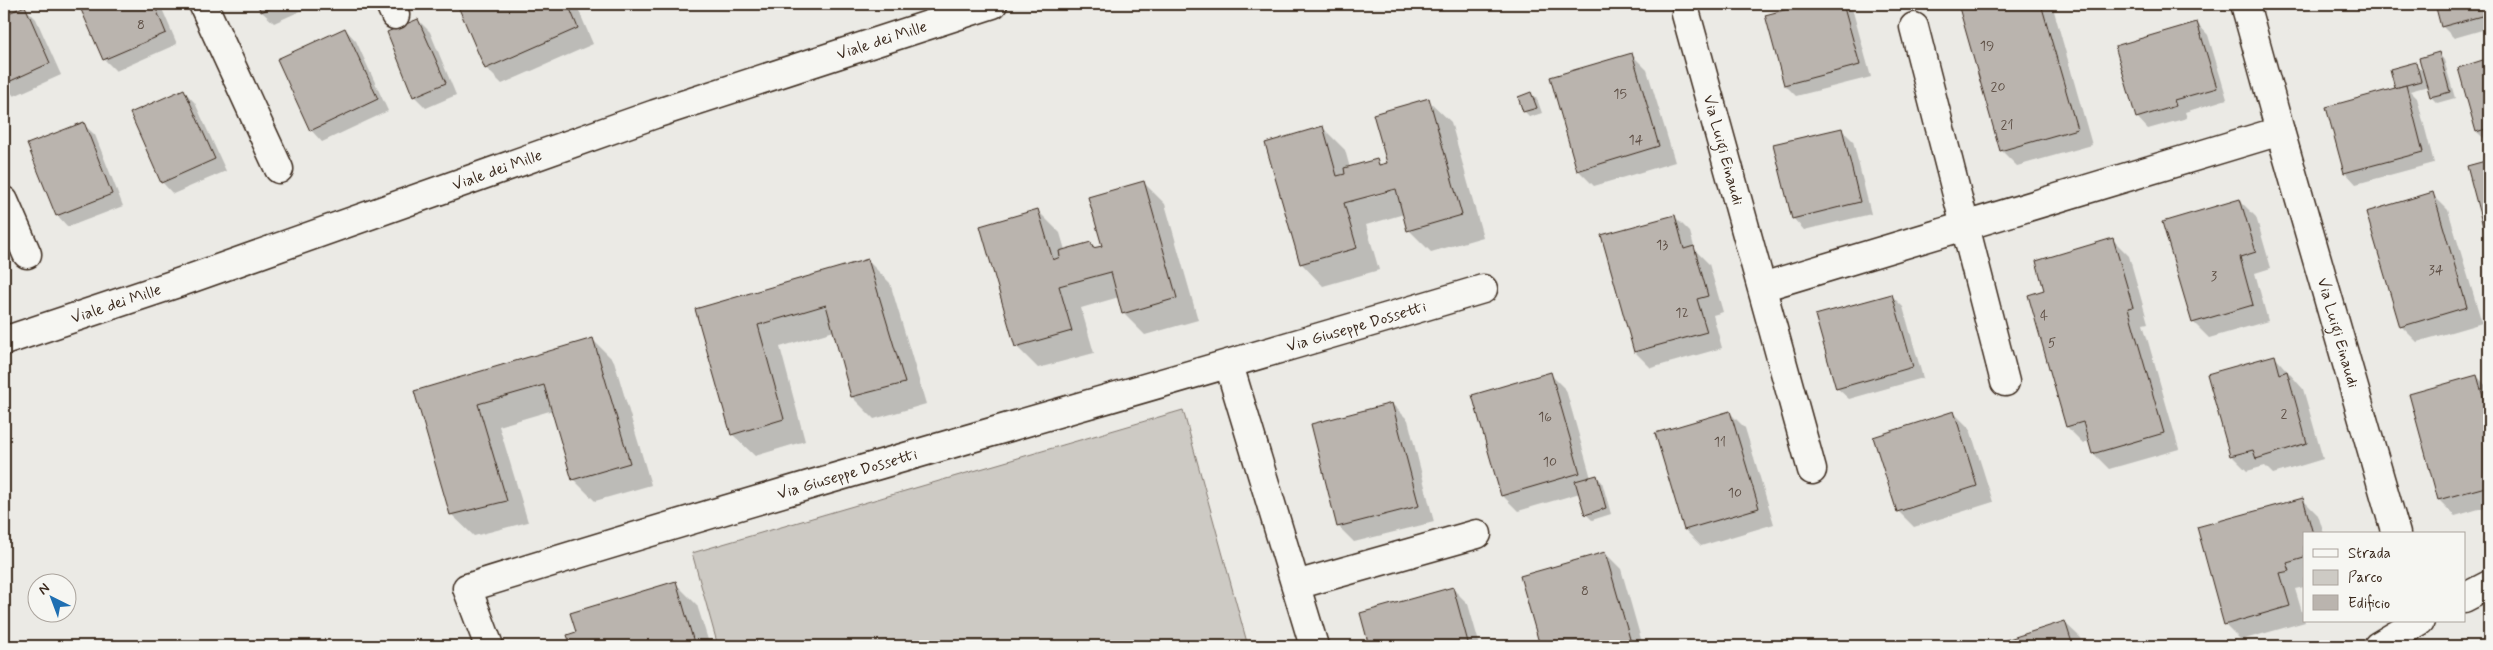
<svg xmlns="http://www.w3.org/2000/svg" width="2493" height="650" font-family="Mynerve,sans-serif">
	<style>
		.green { fill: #cdcac4; stroke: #847a71 }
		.shadow { fill: #0003; fill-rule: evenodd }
		.building { fill: #bab4ae; stroke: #3b2a1e }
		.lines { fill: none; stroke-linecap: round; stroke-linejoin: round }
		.minor-casing { stroke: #3b2a1e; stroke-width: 31 }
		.major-casing { stroke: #3b2a1e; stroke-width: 31 }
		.minor { stroke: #f6f6f2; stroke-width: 28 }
		.major { stroke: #f6f6f2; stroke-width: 28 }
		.labels { text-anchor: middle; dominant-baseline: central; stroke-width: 4; stroke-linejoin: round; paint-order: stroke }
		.number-label { font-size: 14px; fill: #5b4c42 }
		.street-label { font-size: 16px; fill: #3b2a1e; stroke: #f6f6f2 }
	</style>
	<rect width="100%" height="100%" fill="#ebeae5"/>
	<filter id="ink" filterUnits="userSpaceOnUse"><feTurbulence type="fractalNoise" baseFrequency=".02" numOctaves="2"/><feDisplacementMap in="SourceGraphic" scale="10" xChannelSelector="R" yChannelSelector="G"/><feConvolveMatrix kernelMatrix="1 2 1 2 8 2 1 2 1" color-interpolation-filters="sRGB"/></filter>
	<g filter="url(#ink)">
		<path class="green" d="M1183,410l65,236h-530l-26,-93z"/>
		<g class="shadow">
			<path d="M85,4h75l17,40 -61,27 -12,-12 -23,-54z"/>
			<path d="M259,4h57l-42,19 -12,-11z"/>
			<path d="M458,4h118l17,40 -91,40 -16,-16z"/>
			<path d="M1812,4h36l4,4 19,69 -75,19 -11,-11 -18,-69z"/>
			<path d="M1959,4h93l40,141 -75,21 -16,-16z"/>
			<path d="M2436,4h53v24l-35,10 -12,-12z"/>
			<path d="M24,7l12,12 25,56 -47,21 -10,-11v-68z"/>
			<path d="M418,20l12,12 26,63 -30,13 -11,-11 -27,-64z"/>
			<path d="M2197,23l11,12 19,64 -42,13 2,6 -39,11 -11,-12z"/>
			<path d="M345,29l11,12 32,70 -66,31 -11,-12z"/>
			<path d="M1631,54l16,16 28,92 -81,24 -16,-16z"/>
			<path d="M2439,54l5,6 11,38 -18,5 -6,-6 -3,-11 -18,5 7,7 17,65 -78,21 -11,-12 52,-83 -6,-19 24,-6 9,8z"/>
			<path d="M2489,60v83l-12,-11 -18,-63z"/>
			<path d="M184,91l11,12 31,68 -53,23 -11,-12z"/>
			<path d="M1531,94l6,5 5,14 -12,4 -6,-6z"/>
			<path d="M1428,100l23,22 32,115 -52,15 -22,-22 -5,-16 -38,11 13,45 -56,16 -22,-23 22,-135 22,22 5,18 26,-8 6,6 6,-2zM1401,186l1,2 -35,10v-3z"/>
			<path d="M83,124l12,11 28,71 -55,21 -11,-12z"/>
			<path d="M1841,129l12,12 18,73 -67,16 -11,-12z"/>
			<path d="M2489,161v84l-21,-78z"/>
			<path d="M1143,182l22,22 33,116 -53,15 -22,-22 -4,-16 -38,11 13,45 -56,15 -22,-22 22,-135 22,22 5,17 26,-7 6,6 6,-2z"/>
			<path d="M2432,194l16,16 34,113 -65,19 -16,-16z"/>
			<path d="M2240,201l16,16 15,51 -16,5 13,48 -59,17 -16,-16z"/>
			<path d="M1674,216l16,16 5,18 14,14 14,48 -10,3 9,33 -71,20 -16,-16z"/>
			<path d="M2113,240l16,16 19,67 -5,1 36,125 -70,20 -16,-16 -3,-13 -7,3 -16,-16 -21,-136z"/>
			<path d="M868,261l22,22 36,121 -52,15 -22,-22 -18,-66 -54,16 25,94 -50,15 -23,-22 -36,-124z"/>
			<path d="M1891,295l12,12 20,71 -74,21 -12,-11z"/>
			<path d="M592,339l22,22 37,124 -56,16 -22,-22 -20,-69 -54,16 29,96 -54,14 -23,-22 -36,-122z"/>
			<path d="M2274,356l29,33 20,70 -50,15 -8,-8 -18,5 -16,-16z"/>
			<path d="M1550,374l16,16 25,88 5,-2 6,6 9,32 -19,6 -6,-6 -6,-21 -62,18 -16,-16z"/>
			<path d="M2477,376l12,13v117l-34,10 -16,-16 -28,-105z"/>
			<path d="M1392,404l16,16 26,102 -80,20 -16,-16z"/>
			<path d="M1729,412l16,16 29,96 -73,22 -16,-16 -28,-96z"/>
			<path d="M1954,413l16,16 23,73 -79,25 -16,-16z"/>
			<path d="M2302,499l16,16 6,19h-20v53l-9,2 10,33 -64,18 -16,-16z"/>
			<path d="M1605,553l16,16 22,77h-102l-20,-69z"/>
			<path d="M675,583l22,22 13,41h-138l-3,-10z"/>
			<path d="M1452,588l16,16 12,42h-110l-8,-32z"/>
			<path d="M2065,623l16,15 2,8h-92z"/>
		</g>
		<g class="building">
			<path d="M81,4h73l12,29 -63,27 -24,-55z"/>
			<path d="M257,4h23l-19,8z"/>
			<path d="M457,4h111l10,24 -93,41z"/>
			<path d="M1807,4h36l17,61 -76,20 -19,-70z"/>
			<path d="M1958,4h83l36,125 -77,22z"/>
			<path d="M2435,4h54v10l-48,13z"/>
			<path d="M25,6l25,57 -46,21v-69z"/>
			<path d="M418,19l28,64 -33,14 -26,-65z"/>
			<path d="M2197,22l20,66 -43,12 2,6 -40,12 -21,-72z"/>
			<path d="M345,28l33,71 -68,32 -33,-72z"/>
			<path d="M2439,52l11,40 -20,5 -11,-39z"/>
			<path d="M1632,53l27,93 -82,25 -27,-94z"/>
			<path d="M2489,58v70l-13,4 -18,-64z"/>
			<path d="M2416,62l5,19 -26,7 -5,-19z"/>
			<path d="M2406,85l17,67 -79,21 -18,-66z"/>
			<path d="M184,89l31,70 -54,24 -31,-70z"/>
			<path d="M1531,92l6,16 -14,4 -5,-15z"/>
			<path d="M1429,98l33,117 -55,16 -11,-42 -52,14 13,45 -57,16 -35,-121 58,-17 14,50 8,-2 -1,-6 33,-9 2,6 8,-2 -14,-49z"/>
			<path d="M84,122l28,72 -56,22 -29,-72z"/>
			<path d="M1842,128l18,74 -68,17 -19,-75z"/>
			<path d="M2489,160v84l-1,1 -21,-79z"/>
			<path d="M1144,181l33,117 -55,16 -11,-42 -52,14 13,45 -57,16 -35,-121 58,-17 15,51 7,-3 -1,-6 32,-9 2,6 9,-2 -14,-49z"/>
			<path d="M2433,192l34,115 -67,20 -34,-115z"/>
			<path d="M2240,199l16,53 -16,5 13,48 -61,18 -30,-101z"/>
			<path d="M1675,215l9,34 10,-3 14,50 -11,3 10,33 -73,20 -33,-117z"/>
			<path d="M2113,238l20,69 -5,1 36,125 -72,21 -9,-32 -17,5 -38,-132 16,-5 -8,-29z"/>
			<path d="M868,259l37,124 -54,14 -25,-92 -68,20 26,94 -53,16 -36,-126z"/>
			<path d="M1892,294l21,73 -77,22 -21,-74z"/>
			<path d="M593,338l37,125 -58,17 -28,-95 -66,19 29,97 -57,14 -36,-124z"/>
			<path d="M2275,355l5,19 7,-3 20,72 -51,16 -3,-9 -23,6 -23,-82z"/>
			<path d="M1551,372l29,101 -79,23 -29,-101z"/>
			<path d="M2477,375l12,44v67l-51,14 -29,-106z"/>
			<path d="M1392,403l27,103 -82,21 -26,-103z"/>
			<path d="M1730,411l29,97 -75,22 -29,-97z"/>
			<path d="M1954,411l23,75 -80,26 -24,-75z"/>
			<path d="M1597,475l9,33 -21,7 -10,-34z"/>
			<path d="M2303,498l10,36h-9v24l-17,5 3,8 -10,2 10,33 -66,19 -27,-98z"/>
			<path d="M1605,552l27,94h-92l-20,-70z"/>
			<path d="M676,581l19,65h-124l-4,-11 9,-3 -6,-19z"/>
			<path d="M1453,587l16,59h-42l-1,-5 -17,5h-40l-9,-33z"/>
			<path d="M2065,621l8,25h-86z"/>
		</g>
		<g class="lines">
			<defs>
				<g id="minor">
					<path d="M203,4l76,165"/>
					<path d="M390,4l5,11"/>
					<path d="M2245,4l35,127"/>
					<path id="s1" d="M1686,14l126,456"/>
					<path d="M1914,27l91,355"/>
					<path d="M4,201l23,53"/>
					<path id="s2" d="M1762,287l518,-156 116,403"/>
					<path d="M1229,365l85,281"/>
					<path d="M1296,585l181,-51"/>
					<path d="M2464,598l25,-13"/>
					<path id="s3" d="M489,646l-22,-58c337,-105 678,-198 1016,-299"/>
					<path d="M2378,646l42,-25"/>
				</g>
				<g id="major">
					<path id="s4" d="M4,341l174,-58 477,-169 338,-110"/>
				</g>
			</defs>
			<use href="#minor" class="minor-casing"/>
			<use href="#major" class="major-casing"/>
			<use href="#minor" class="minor"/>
			<use href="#major" class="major"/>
		</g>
	</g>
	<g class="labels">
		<g class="number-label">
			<text x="141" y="25">8</text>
			<text x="1987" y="46">19</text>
			<text x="1998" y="87">20</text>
			<text x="1620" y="94">15</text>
			<text x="2007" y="125">21</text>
			<text x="1636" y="140">14</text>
			<text x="1662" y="245">13</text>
			<text x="2436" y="270">34</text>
			<text x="2214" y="276">3</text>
			<text x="1682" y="313">12</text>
			<text x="2044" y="316">4</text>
			<text x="2052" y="343">5</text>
			<text x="2284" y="414">2</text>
			<text x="1545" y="417">16</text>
			<text x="1720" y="442">11</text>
			<text x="1550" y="462">10</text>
			<text x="1735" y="493">10</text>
			<text x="1585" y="591">8</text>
		</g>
		<g class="street-label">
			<text stroke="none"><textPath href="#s4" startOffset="928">Viale dei Mille</textPath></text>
			<text stroke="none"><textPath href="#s1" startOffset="141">Via Luigi Einaudi</textPath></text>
			<text stroke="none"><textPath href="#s4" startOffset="522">Viale dei Mille</textPath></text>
			<text stroke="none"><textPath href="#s4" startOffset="118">Viale dei Mille</textPath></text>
			<text stroke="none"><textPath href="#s3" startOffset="989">Via Giuseppe Dossetti</textPath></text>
			<text stroke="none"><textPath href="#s2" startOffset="751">Via Luigi Einaudi</textPath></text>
			<text stroke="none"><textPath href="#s3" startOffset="459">Via Giuseppe Dossetti</textPath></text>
		</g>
	</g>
	<rect width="2493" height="650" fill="none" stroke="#f6f6f2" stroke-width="20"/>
	<rect x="10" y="10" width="2473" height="630" fill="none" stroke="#3b2a1e" stroke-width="2" filter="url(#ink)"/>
	<rect x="2303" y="532" width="162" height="90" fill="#f6f6f2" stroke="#aba49d"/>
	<rect x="2313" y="549" width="25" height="8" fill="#f6f6f2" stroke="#aba49d"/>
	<text x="2348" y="558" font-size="15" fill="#3b2a1e">Strada</text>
	<rect x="2313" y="570" width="25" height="15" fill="#cdcac4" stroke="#aba49d"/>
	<text x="2348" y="582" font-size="15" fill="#3b2a1e">Parco</text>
	<rect x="2313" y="595" width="25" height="15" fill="#bab4ae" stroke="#aba49d"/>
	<text x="2348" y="608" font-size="15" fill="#3b2a1e">Edificio</text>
	<g transform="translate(52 598) rotate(318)"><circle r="24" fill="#f6f6f2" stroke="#aba49d"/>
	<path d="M0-4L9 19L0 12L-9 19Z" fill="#1f6fb2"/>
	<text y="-8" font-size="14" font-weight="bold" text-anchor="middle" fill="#3b2a1e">N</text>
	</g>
</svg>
